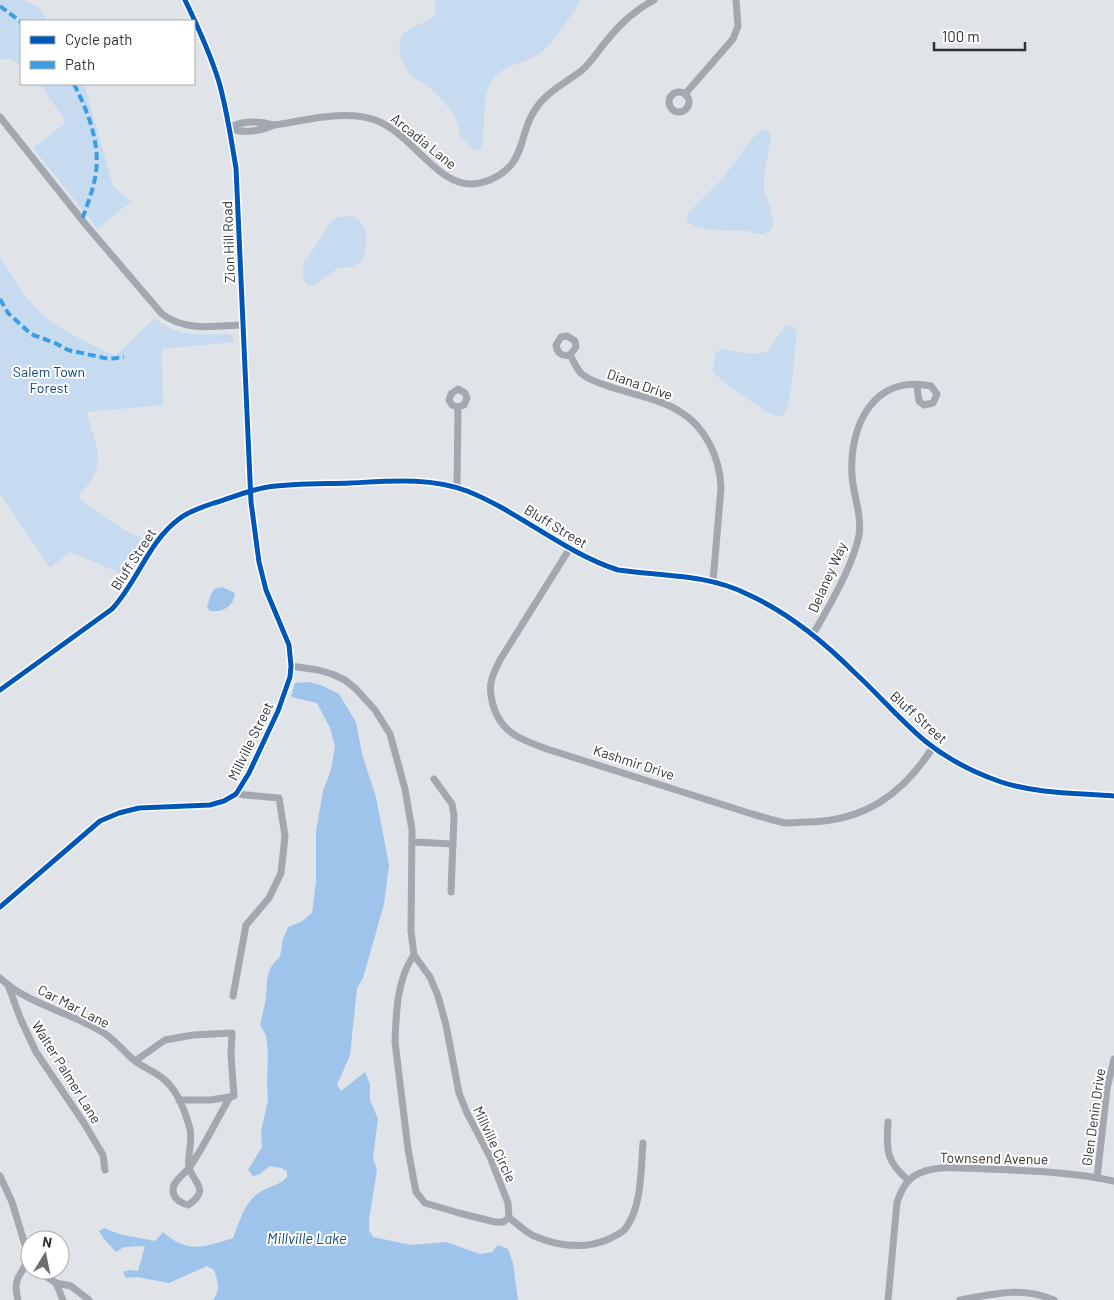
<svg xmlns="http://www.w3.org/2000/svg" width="1114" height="1300" font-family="Barlow,sans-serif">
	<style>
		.green { fill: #c7dbf0 }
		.water { fill: #9ec4eb }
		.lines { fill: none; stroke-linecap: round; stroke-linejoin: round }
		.street { stroke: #a3a8b0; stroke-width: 7 }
		.quiet { stroke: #3d9de2; stroke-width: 4; stroke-dasharray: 8 4; stroke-linecap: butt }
		.cycleway-casing { stroke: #fff; stroke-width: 8 }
		.cycleway { stroke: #0057b8; stroke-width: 5 }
		.labels { text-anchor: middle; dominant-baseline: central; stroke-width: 4; stroke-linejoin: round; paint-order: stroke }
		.street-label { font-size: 14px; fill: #2f3234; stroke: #fff }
		.park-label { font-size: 14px; fill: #0b4577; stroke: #fff }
		.water-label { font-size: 15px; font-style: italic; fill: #154d7f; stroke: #fff }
	</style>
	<rect width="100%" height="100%" fill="#e0e4e8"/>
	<g class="green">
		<path d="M0,0h24l16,8 8,13h-27v45l-10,-7h-11z"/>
		<path d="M433,0h148c-10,15 -23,37 -36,49 -16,16 -42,13 -54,33 -11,19 -4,47 -10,68l-7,1c-4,-7 -10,-10 -15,-17 2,-17 -21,-39 -33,-49 -5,-4 -12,-6 -16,-11 -9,-9 -15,-28 -7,-39 6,-8 23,-12 32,-20l1,-11z"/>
		<path d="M40,84h44l29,102 18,15 -33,28 -65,-81 33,-26z"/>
		<path d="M762,129l5,1 4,6c-2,16 -7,33 -7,50 0,12 21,43 -1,48 -4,1 -11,-1 -15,-3 -16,-1 -51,2 -62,-11l2,-7 35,-35 27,-37z"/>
		<path d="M353,216c18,11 14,26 10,44l-10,7 -15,1 -23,17h-7c-8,-8 -6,-16 -3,-26l4,-3 22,-35 7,-4z"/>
		<path d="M0,256c11,20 24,41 41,57 19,18 50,31 74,43l40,-38c21,20 46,16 74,16l5,4v4l-72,7 1,56 -76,7c9,38 23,51 -8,83l3,6 41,28 18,9 -16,37 -55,-23 -20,16 -50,-74z"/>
		<path d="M786,325l7,1 4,6c-2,13 -5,78 -14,83 -8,5 -21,-6 -28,-11 -15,-10 -31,-19 -42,-33l2,-17 7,-6c16,5 29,7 45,4z"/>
	</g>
	<g class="water">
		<path d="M222,587l13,6c-1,13 -12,20 -25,18l-3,-4 4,-13 3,-5z"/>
		<path d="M308,682l13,3 18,9 17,28 6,32 14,43 13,68 -5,39 -21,74 -6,10 -7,67 -13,30 4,6 24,-19 5,12v16l8,19 -5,39 4,12 -8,50v10l4,7 38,8 35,-3 34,12 12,-2 6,-7 10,4 5,14 5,37h-305c8,-11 5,-18 1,-30l-7,-4 -38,17 -32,-6 -11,1 -3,-6 6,-2 9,1 7,-25 -21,1 -8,5 -12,-13 -5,-8 5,-3 15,6 36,7 8,-9c24,22 42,15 70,6 7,-17 11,-36 27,-46 10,-6 20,-7 27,-15v-6l-6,-3 -11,-2 -10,8 -7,2 -5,-6 14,-23 -1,-16 7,-30 -1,-18 1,-29 -2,-19 -6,-10c2,-10 5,-19 6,-28 2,-17 -1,-28 14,-40l3,-18 5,-12 13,-5 11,-9 4,-31v-51l7,-40 8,-21 4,-24 -5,-18 -13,-25 -26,-6 4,-14z"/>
	</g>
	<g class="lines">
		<g class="street">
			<circle cx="679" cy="102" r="10"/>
			<path d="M685,94l48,-55 5,-13 -2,-26"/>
			<path d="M0,117l86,108 76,89c25,18 51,12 80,11"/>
			<path d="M230,128c13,6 31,3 44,-3 30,-4 71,-16 101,-5 35,12 62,65 96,64 15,-1 29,-7 40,-19 12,-14 12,-36 22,-52 11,-20 31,-29 48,-42 11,-9 18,-22 27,-32 12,-15 29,-30 46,-39"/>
			<path d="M230,128c12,-8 30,-7 44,-3"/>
			<path d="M570,355c-8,2 -13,-2 -14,-10l5,-8 6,-1 8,5 1,6 -6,8c4,6 6,14 12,19 9,8 24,11 35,15 20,6 44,11 62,22 27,16 41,47 42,77l-8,93"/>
			<path d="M457,488l1,-81 6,-2 3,-7 -2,-5 -7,-4 -7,5 -2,6 3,5 6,2"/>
			<path d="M570,548l-70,112c-3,6 -6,12 -8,18 -2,7 -2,15 0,23 7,31 27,38 55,48l205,65c11,3 22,7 33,9 8,0 16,-1 23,-1 57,-1 95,-28 125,-75"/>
			<path d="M813,634c15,-25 41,-71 46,-99 3,-21 -6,-40 -7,-60 -3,-50 22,-101 79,-89l6,8 -4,9 -9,2 -5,-4 -2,-15"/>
			<path d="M291,666l27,4 14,4 13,6 11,9 19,21 15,24 15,55 7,41 -1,101 3,24 16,22 8,19 8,29 13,68 8,20 23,44 18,46 1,15 -6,4h-8l-36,-9 -34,-10 -9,-11 -8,-43 -13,-107c1,-28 2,-64 19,-87"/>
			<path d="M0,690l112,-81c26,-28 36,-67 67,-90 10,-8 23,-12 35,-16 17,-5 35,-13 54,-16 27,-4 55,-3 83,-4 39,-2 79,-6 116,8 53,21 96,61 151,79 43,6 89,4 129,24 40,18 76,47 107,78 24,22 46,48 71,69 21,17 50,32 76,41 37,12 75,11 113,14"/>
			<path d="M434,779l18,25 2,12 -3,76"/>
			<path d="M413,842l40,2"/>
			<path d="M0,907l100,-86 19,-8 20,-5 71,-3 14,-4 12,-7 13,-21 29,-62 12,-34 1,-11 -2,-21 -23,-55 -7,-28 -8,-60 -15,-334c-5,-29 -9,-58 -17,-86 -9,-29 -21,-55 -34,-82"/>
			<path d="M0,978c29,27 70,34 104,55 11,7 20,19 31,28 8,6 18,10 26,16 16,11 24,33 29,52 3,13 -3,27 -1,38 3,15 23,22 -1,38 -7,-2 -15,-6 -15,-15 0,-9 11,-16 16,-22 15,-21 28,-49 41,-71l4,-1 -3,-41 1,-22 -39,2 -28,5 -30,21"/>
			<path d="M8,985l13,35 15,32 48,71 19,32 2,15"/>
			<path d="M233,996l13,-71 23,-27 12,-25 4,-37 -6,-38 -43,-4"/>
			<path d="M179,1100h31l20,-3"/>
			<path d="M888,1122c-2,27 -2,40 20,58"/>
			<path d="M0,1176l12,26 16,53c-2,20 -17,18 -10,45"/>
			<path d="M1097,1178l10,-89 7,-30"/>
			<path d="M509,1218c8,5 16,14 25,18 24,10 50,14 75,3 5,-3 12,-5 16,-10 17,-21 16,-61 18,-86"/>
			<path d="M37,1270l19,13 15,3 18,14"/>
			<path d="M56,1283l7,17"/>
			<path d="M888,1300l9,-98c5,-13 10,-24 23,-29 22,-9 46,-4 69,-4 42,2 83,3 125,12"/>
			<path d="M960,1300c35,-6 61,-14 94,0"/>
		</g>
		<g class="quiet">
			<path d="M0,6l21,16"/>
			<path d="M74,84c13,26 26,57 22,88 -2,16 -9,33 -14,48"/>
			<path d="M0,299l8,14 23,21 24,9 13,7 41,9 15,-2"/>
		</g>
		<defs>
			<g id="cycleway">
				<path d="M0,690l112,-81c26,-28 36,-67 67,-90 10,-8 23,-12 35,-16 17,-5 35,-13 54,-16 27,-4 55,-3 83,-4 39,-2 79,-6 116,8 53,21 96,61 151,79 43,6 89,4 129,24 40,18 76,47 107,78 24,22 46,48 71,69 21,17 50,32 76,41 37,12 75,11 113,14"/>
				<path d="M0,907l100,-86 19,-8 20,-5 71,-3 14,-4 12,-7 13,-21 29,-62 12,-34 1,-11 -2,-21 -23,-55 -7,-28 -8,-60 -15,-334c-5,-29 -9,-58 -17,-86 -9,-29 -21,-55 -34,-82"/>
			</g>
		</defs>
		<use href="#cycleway" class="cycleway-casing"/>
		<use href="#cycleway" class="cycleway"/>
	</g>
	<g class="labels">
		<g class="street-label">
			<text transform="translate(424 141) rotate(39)">Arcadia Lane</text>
			<text transform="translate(228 242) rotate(-92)">Zion Hill Road</text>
			<text transform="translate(640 384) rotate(19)">Diana Drive</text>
			<text transform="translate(556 526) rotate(31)">Bluff Street</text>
			<text transform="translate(133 559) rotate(-57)">Bluff Street</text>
			<text transform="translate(827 577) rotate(-66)">Delaney Way</text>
			<text transform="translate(919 717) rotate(42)">Bluff Street</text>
			<text transform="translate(250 741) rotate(-64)">Millville Street</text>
			<text transform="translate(634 762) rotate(18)">Kashmir Drive</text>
			<text transform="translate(74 1006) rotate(27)">Car Mar Lane</text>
			<text transform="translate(67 1072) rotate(58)">Walter Palmer Lane</text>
			<text transform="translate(1093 1117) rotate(-82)">Glen Denin Drive</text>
			<text transform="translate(495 1144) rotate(65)">Millville Circle</text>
			<text transform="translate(994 1158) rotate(1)">Townsend Avenue</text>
		</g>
		<g class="park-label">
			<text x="49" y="371">Salem Town<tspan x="49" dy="16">Forest</tspan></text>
		</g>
		<g class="water-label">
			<text x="307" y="1238">Millville Lake</text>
		</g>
	</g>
	<rect x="20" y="20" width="175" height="65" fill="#ffffff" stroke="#acadae"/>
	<rect x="30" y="36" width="25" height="8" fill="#0057b8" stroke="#acadae"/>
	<text x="65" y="45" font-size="15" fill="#2f3234">Cycle path</text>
	<rect x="30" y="61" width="25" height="8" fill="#3d9de2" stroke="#acadae"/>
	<text x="65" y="70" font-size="15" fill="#2f3234">Path</text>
	<g transform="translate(45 1255) rotate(10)"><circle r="24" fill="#ffffff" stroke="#acadae"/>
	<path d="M0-4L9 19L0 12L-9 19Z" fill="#6d7073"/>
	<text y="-8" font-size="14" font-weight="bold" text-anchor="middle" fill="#2f3234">N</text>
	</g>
	<path d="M934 42v8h91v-8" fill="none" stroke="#2f3234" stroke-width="2.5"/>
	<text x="942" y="42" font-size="15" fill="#2f3234" stroke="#ffffff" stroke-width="4" paint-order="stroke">100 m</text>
</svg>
